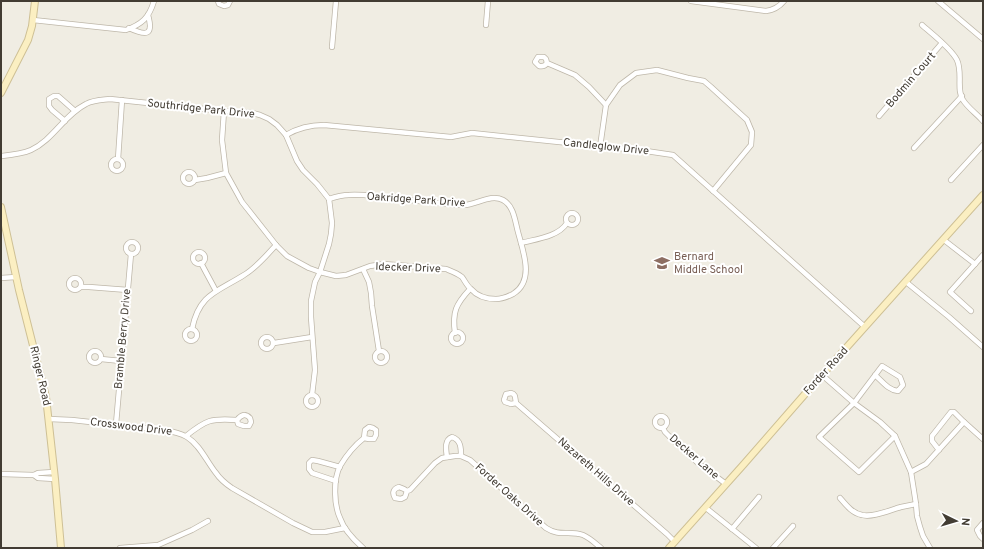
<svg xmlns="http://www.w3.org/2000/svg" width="984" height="549" font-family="Overpass,sans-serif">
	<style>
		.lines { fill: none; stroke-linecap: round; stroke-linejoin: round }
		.street-casing { stroke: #beb7a9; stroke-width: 6 }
		.secondary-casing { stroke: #cec095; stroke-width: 8 }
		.street { stroke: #fff; stroke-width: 4.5 }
		.secondary { stroke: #fbefc2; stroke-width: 6 }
		.labels { text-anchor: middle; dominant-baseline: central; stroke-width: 4; stroke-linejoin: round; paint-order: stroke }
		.street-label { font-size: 11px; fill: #423c33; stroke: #fff }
		.education-label { font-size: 11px; fill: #785e54; stroke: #fff; text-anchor: start }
	</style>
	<rect width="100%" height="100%" fill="#f0ede3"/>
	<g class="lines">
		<defs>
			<g id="street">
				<path d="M218,1l1,3 5,2 4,-1 2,-4"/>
				<path d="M691,1l75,10c8,-1 13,-4 18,-10"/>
				<path d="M938,1l45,38"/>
				<path d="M33,20l93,10c16,-6 23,-12 28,-29"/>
				<path d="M486,25l2,-24"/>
				<path d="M922,25c10,9 29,23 35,35 6,13 -1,30 6,40 5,8 14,14 20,21"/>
				<path d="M129,28c17,8 25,8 19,-13"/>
				<path d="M332,47l4,-46"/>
				<path d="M547,63c-2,3 -4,4 -8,3l-4,-4 3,-5h6l2,2 1,4 28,12 14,12 17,18"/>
				<path d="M224,111l-2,29 4,33 16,29 34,43 11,11 22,12 11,4 16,4 10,-1 24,-9 14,-2 62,5c5,2 11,4 16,8 3,4 5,9 9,12 6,7 16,10 25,10 6,0 11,-2 17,-5 22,-13 10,-43 5,-62 -3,-11 -4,-26 -15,-32 -13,-7 -28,6 -41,5 -27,-2 -53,-5 -79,-8 -11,-1 -23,-3 -34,-2 -7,0 -14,2 -20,4"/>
				<path d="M879,116l63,-73"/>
				<path d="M65,121l-13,-11 -3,-4v-7l5,-3h4l17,15"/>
				<path d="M286,135c12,-7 25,-10 38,-10l127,12 21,-4 174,18 27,4 192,172"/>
				<path d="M600,147l6,-42 14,-20 16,-12 21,-3 31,8 16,3 7,6 36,33 5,12 -1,13 -38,46"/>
				<path d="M914,148l48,-52"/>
				<path d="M1,156c10,-1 21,-2 30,-6 22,-10 33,-35 55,-46 7,-4 16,-4 24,-5l114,12 29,2 7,2 9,4 8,6 9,10 11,26 6,9 14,14 12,15 3,24 -1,11 -2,10 -9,28 -5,10 -4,19v16l4,53 -3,25"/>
				<circle cx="117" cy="165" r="6"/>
				<path d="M118,159l4,-59"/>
				<circle cx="189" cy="178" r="6"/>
				<path d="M195,180l12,-2 19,-5"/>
				<path d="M951,180l32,-35"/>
				<circle cx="572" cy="219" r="6"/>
				<path d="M944,240l31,24"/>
				<circle cx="132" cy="248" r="6"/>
				<path d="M521,243c15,-4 37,-6 46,-20"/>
				<circle cx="199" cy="258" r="6"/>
				<path d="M201,263l15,28"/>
				<path d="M363,269l6,13 2,11 1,13 7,45"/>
				<circle cx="75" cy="284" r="6"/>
				<path d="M1,278l15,-1"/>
				<path d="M906,282l43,35 34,30"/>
				<path d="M81,287h8l39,3"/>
				<path d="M971,311l-21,-19 33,-37"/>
				<circle cx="191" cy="335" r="6"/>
				<path d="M192,329c7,-35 25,-37 52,-54 12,-7 22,-19 32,-30"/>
				<circle cx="457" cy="338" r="6"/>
				<path d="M455,333c-3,-21 1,-29 15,-44"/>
				<circle cx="267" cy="343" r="6"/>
				<path d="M274,343l38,-6"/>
				<circle cx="381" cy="357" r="6"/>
				<circle cx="95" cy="357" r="6"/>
				<path d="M101,359l20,2"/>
				<path d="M822,375l32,28 26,19 15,14 16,36 5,32 1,12 3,11 3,9 7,12"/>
				<path d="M875,375c7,6 13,15 23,16l5,-6 -3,-8 -18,-11 -28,37 -35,34 40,35 36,-36"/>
				<circle cx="312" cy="401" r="6"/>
				<path d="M516,403l-5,1 -6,-2 -1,-2 2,-6 5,-1c5,1 4,5 5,10l151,131 8,8"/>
				<circle cx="661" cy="422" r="6"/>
				<path d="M49,419l23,1 91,10c7,1 17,3 24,7 13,8 20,25 29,36 4,6 10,11 16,15l61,35 19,9h13l20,-4"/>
				<path d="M116,424l15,-170"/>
				<path d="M663,428l2,4 4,4 29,27 28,21"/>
				<path d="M186,436c20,-16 25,-18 51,-16l1,4 6,2h5l2,-4 -1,-4c-5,-5 -9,-3 -13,2"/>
				<path d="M939,450l-7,-9v-5l19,-24h3l10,10"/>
				<path d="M447,457c-1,-7 -3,-17 5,-20 9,3 9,11 9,19"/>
				<path d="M911,472l15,-8 38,-42 19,17"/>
				<path d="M1,474l33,1 4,3 17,1"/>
				<path d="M34,475l4,-2 16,-1"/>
				<path d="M336,481l-24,-8 -3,-4v-6l3,-3 6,1 22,6"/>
				<path d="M407,491l-3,-2 -5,-2c-6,2 -7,6 -4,11l6,1 4,-2 2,-6 3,-1 25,-27 7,-5 13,-2h6l9,4 76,68c14,9 23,2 37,7 7,3 12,8 18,13"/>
				<path d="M840,498c6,7 12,15 22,17 10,3 28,-5 39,-8 5,-1 10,-2 15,-3"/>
				<path d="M706,508l50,40"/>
				<path d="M983,523l-6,7 3,6 3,3"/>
				<path d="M732,529l27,-32"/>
				<path d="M120,548l38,-3 34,-15 16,-9"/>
				<path d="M363,548c-9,-8 -19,-18 -23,-30 -6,-13 -7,-38 0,-52 6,-10 15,-21 24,-28l1,-8 4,-3 4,1 3,2v5l-2,4h-5l-5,-1"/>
				<path d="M773,548l20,-22"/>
			</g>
			<g id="secondary">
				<path d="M1,93l27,-53 4,-14 3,-25"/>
				<path d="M1,207l18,83 27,107 9,82 6,69"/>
				<path d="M669,548l75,-84 68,-78 171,-191"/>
			</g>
		</defs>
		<use href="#street" class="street-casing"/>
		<use href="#secondary" class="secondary-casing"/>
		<use href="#street" class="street"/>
		<use href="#secondary" class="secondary"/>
	</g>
	<defs>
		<symbol id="school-bare" viewBox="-9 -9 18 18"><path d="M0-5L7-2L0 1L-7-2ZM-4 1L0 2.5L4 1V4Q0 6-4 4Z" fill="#8d6e63" stroke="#fff" stroke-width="2.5" paint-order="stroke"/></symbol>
	</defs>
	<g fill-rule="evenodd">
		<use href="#school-bare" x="651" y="252" width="22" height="22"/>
	</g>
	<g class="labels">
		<g class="street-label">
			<text transform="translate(911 80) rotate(-49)">Bodmin Court</text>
			<text transform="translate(201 109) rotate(6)">Southridge Park Drive</text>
			<text transform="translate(606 147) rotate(6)">Candleglow Drive</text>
			<text transform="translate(416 200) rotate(4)">Oakridge Park Drive</text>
			<text transform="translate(408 268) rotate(2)">Idecker Drive</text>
			<text transform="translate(123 339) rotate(-85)">Bramble Berry Drive</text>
			<text transform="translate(826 371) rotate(-48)">Forder Road</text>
			<text transform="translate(40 376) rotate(77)">Ringer Road</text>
			<text transform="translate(131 427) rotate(7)">Crosswood Drive</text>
			<text transform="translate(694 457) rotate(41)">Decker Lane</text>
			<text transform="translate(596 472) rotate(41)">Nazareth Hills Drive</text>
			<text transform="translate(509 495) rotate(42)">Forder Oaks Drive</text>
		</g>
		<g class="education-label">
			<text x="674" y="257">Bernard<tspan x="674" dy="13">Middle School</tspan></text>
		</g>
	</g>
	<rect width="984" height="549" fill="none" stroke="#423c33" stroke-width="4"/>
	<g transform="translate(956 521) rotate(95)" stroke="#ffffff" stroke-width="3" paint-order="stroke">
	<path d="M0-3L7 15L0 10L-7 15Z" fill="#423c33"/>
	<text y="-6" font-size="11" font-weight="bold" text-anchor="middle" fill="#423c33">N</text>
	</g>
</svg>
